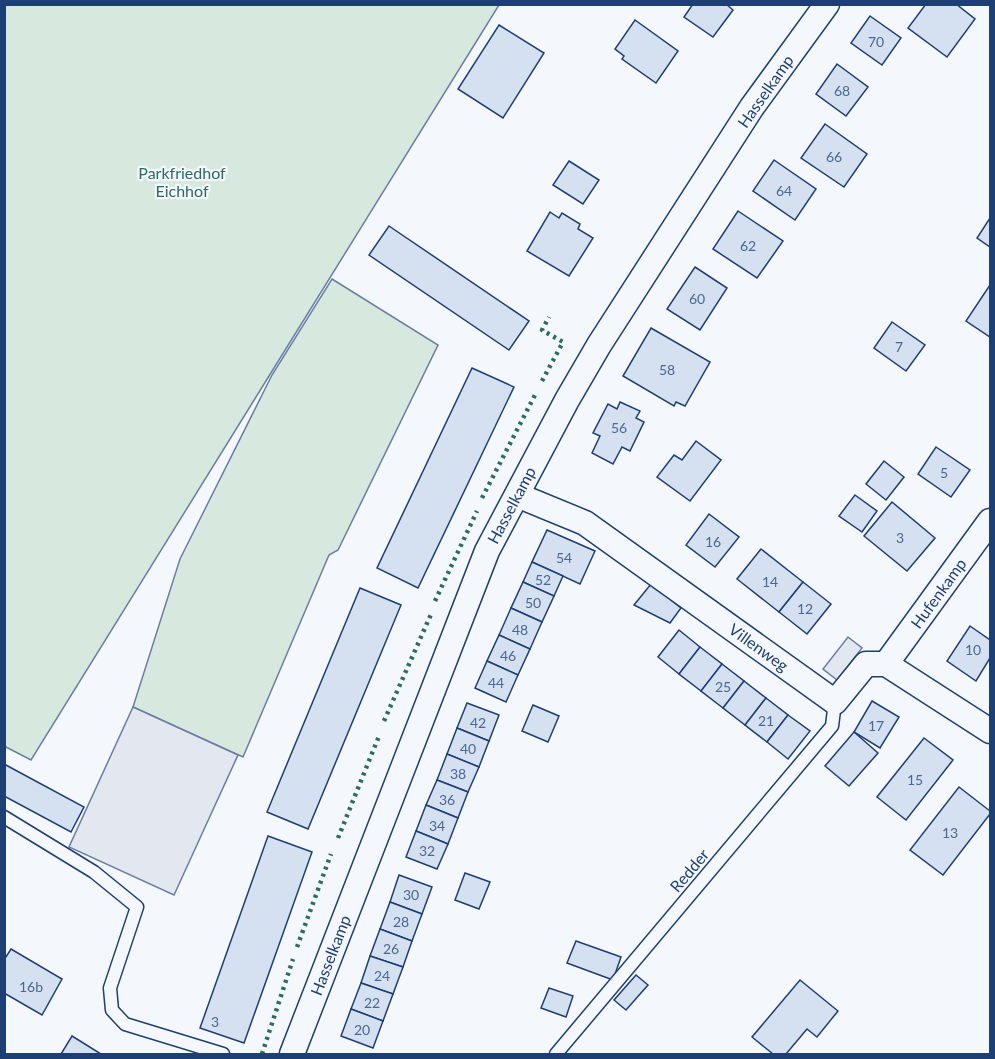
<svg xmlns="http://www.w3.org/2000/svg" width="995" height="1059" font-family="Lato,sans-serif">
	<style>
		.green { fill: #d7e8df; stroke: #687fa3; stroke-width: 1.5 }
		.parking { fill: #e3e8f0; stroke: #687fa3; stroke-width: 1.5 }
		.building { fill: #d5e0f0; stroke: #1d3f73; stroke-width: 1.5 }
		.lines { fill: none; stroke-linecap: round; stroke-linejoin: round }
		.lane-casing { stroke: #1d3f73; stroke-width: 15 }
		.street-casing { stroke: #1d3f73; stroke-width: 27 }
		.lane { stroke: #f4f7fb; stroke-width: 12 }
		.street { stroke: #f4f7fb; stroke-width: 24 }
		.hedge { stroke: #2c6c60; stroke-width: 4.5; stroke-dasharray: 3 4.5; stroke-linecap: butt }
		.labels { text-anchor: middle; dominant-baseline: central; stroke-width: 4.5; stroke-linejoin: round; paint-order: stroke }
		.number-label { font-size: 14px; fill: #4b6792 }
		.street-label { font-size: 16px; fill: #1d3f73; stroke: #f4f7fb }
		.park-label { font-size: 16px; fill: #2c6c60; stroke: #f4f7fb }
	</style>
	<rect width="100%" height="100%" fill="#f4f7fb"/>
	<g class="green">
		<path d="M5,4l494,1 -468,755 -27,-14z"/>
		<path d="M332,279l106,66 -100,205 -9,5 -86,202 -110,-50 47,-148 92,-184z"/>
	</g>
	<g class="parking">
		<path d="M848,637l14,11 -25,32 -14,-11z"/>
		<path d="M133,707l105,48 -64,140 -105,-48z"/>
	</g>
	<g class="building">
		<path d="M693,4h33l7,6 -20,27 -29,-20z"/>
		<path d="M926,4h30l19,15 -28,38 -39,-29z"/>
		<path d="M870,16l31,22 -19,27 -31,-22z"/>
		<path d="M635,20l43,31 -22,32 -34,-24 2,-3 -9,-7z"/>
		<path d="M499,25l45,28 -41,65 -45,-29z"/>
		<path d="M837,64l31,23 -22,29 -30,-22z"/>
		<path d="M825,124l42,30 -23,33 -43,-29z"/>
		<path d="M774,160l42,29 -21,31 -42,-29z"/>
		<path d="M569,161l30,19 -16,24 -30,-19z"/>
		<path d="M738,211l45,30 -26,37 -44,-29z"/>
		<path d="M550,212l9,6 3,-5 18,11 -2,5 15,9 -24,38 -42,-25z"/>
		<path d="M990,218v29l-13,-9z"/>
		<path d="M389,226l140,95 -20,29 -140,-95z"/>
		<path d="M695,267l32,21 -27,42 -33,-21z"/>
		<path d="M990,285v52l-24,-16z"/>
		<path d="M892,322l33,23 -19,26 -32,-23z"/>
		<path d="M651,328l59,34 -25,44 -9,-4 -2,4 -51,-30z"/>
		<path d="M472,368l42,19 -96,201 -41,-20z"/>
		<path d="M620,402l20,9 -4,7 8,4 -14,29 -8,-4 -9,17 -21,-11 8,-17 -7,-3 15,-29 9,5z"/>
		<path d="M696,441l25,19 -31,41 -33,-24 17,-22 8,5z"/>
		<path d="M936,447l34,23 -19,27 -33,-23z"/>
		<path d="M884,461l20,16 -18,23 -20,-16z"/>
		<path d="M855,495l22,16 -15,21 -23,-16z"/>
		<path d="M892,502l43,36 -28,33 -43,-35z"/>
		<path d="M709,514l30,23 -24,30 -29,-22z"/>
		<path d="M547,530l48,21 -15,33 -48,-22z"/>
		<path d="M761,549l42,33 -24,30 -42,-33z"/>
		<path d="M532,562l31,14 -9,20 -31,-14z"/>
		<path d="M523,582l31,14 -12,26 -31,-14z"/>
		<path d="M803,582l28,22 -24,30 -28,-22z"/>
		<path d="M651,584l30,24 -11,15 -36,-18z"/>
		<path d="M360,588l41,17 -93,224 -41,-17z"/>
		<path d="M511,608l31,14 -12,27 -31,-14z"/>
		<path d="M970,626l20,14v18l-14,23 -29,-20z"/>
		<path d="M679,630l21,17 -21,27 -21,-17z"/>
		<path d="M499,635l31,14 -12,26 -31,-14z"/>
		<path d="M700,647l22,17 -21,27 -22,-17z"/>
		<path d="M487,661l31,14 -12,27 -31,-14z"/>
		<path d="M722,664l22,17 -21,27 -22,-17z"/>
		<path d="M744,681l22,17 -21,27 -22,-17z"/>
		<path d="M766,698l22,17 -21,27 -22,-17z"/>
		<path d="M872,701l27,16 -19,31 -26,-16z"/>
		<path d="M467,703l32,12 -10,26 -32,-13z"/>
		<path d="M533,705l26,11 -11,26 -26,-11z"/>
		<path d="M788,715l22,16 -22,28 -21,-17z"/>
		<path d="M457,728l32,13 -10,26 -32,-13z"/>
		<path d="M854,732l24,21 -29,33 -24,-20z"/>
		<path d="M924,738l29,22 -47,60 -29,-23z"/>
		<path d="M447,754l32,13 -11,25 -31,-12z"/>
		<path d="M4,764l80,43 -13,25 -67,-36z"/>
		<path d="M437,780l31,12 -10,26 -32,-13z"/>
		<path d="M959,787l31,24v3l-47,61 -33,-25z"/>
		<path d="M426,805l32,13 -10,26 -32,-13z"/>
		<path d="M416,831l32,13 -11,25 -31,-12z"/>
		<path d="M268,836l44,16 -68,191 -44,-15z"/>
		<path d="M465,873l25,9 -11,27 -24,-9z"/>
		<path d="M399,875l33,12 -10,27 -32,-12z"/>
		<path d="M390,902l32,12 -10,27 -32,-12z"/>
		<path d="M380,929l32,12 -9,26 -33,-11z"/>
		<path d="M576,941l45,16 -8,23 -46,-17z"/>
		<path d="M11,949l51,30 -20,36 -38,-22v-33z"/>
		<path d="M370,956l33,11 -10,27 -32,-11z"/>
		<path d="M636,975l12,10 -22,25 -12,-10z"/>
		<path d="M800,980l38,31 -21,26 -10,-8 -21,25h-13l-21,-17z"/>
		<path d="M361,983l32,11 -10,27 -32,-12z"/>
		<path d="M549,988l24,8 -7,21 -25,-9z"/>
		<path d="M351,1009l32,12 -10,27 -32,-12z"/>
		<path d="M72,1036l29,18h-40z"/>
	</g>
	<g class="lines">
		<defs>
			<g id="lane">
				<path d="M4,817l90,55 43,35 -27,81 2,22 13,14 98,30"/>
				<path d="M556,1054l276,-328 3,-24"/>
			</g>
			<g id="street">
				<path d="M517,495l68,28 250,179 31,-38h20l104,67"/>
				<path d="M886,664l104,-143"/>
				<path d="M292,1054l195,-503 80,-151 32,-55 153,-238 75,-103"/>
			</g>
		</defs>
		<use href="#lane" class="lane-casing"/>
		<use href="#street" class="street-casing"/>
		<use href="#lane" class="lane"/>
		<use href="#street" class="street"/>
		<g class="hedge">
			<path d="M542,381l21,-39 -21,-12 7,-13"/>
			<path d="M482,498l54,-105"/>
			<path d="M435,601l42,-90"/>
			<path d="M384,721l48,-109"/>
			<path d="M338,838l41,-102"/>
			<path d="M297,947l34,-93"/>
			<path d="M262,1054l31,-95"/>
		</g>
	</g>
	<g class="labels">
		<g class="number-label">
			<text x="876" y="41">70</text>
			<text x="842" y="90">68</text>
			<text x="834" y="156">66</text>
			<text x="784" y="190">64</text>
			<text x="748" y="245">62</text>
			<text x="697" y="298">60</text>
			<text x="899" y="346">7</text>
			<text x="667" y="369">58</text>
			<text x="619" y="427">56</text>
			<text x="944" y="472">5</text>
			<text x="900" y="537">3</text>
			<text x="713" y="541">16</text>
			<text x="564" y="557">54</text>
			<text x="543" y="579">52</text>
			<text x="770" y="581">14</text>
			<text x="533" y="602">50</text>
			<text x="805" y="608">12</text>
			<text x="520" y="629">48</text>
			<text x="973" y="649">10</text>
			<text x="508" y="655">46</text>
			<text x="496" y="682">44</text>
			<text x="723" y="686">25</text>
			<text x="766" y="720">21</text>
			<text x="478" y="722">42</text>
			<text x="876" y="725">17</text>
			<text x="468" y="748">40</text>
			<text x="458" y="773">38</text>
			<text x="915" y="779">15</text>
			<text x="447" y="799">36</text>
			<text x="437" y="825">34</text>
			<text x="950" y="832">13</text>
			<text x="427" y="850">32</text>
			<text x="411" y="894">30</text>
			<text x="401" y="921">28</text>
			<text x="391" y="948">26</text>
			<text x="382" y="975">24</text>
			<text x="31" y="986">16b</text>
			<text x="372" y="1002">22</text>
			<text x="215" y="1021">3</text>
			<text x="362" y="1029">20</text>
		</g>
		<g class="street-label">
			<text transform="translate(765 91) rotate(-55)">Hasselkamp</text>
			<text transform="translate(511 505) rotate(-62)">Hasselkamp</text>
			<text transform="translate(938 593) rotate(-54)">Hufenkamp</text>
			<text transform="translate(759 647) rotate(36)">Villenweg</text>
			<text transform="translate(689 870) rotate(-50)">Redder</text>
			<text transform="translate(330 955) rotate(-69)">Hasselkamp</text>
		</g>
		<g class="park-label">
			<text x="182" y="172">Parkfriedhof<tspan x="182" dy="18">Eichhof</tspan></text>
		</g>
	</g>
	<rect width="995" height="1059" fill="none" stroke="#1d3f73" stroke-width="12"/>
</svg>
